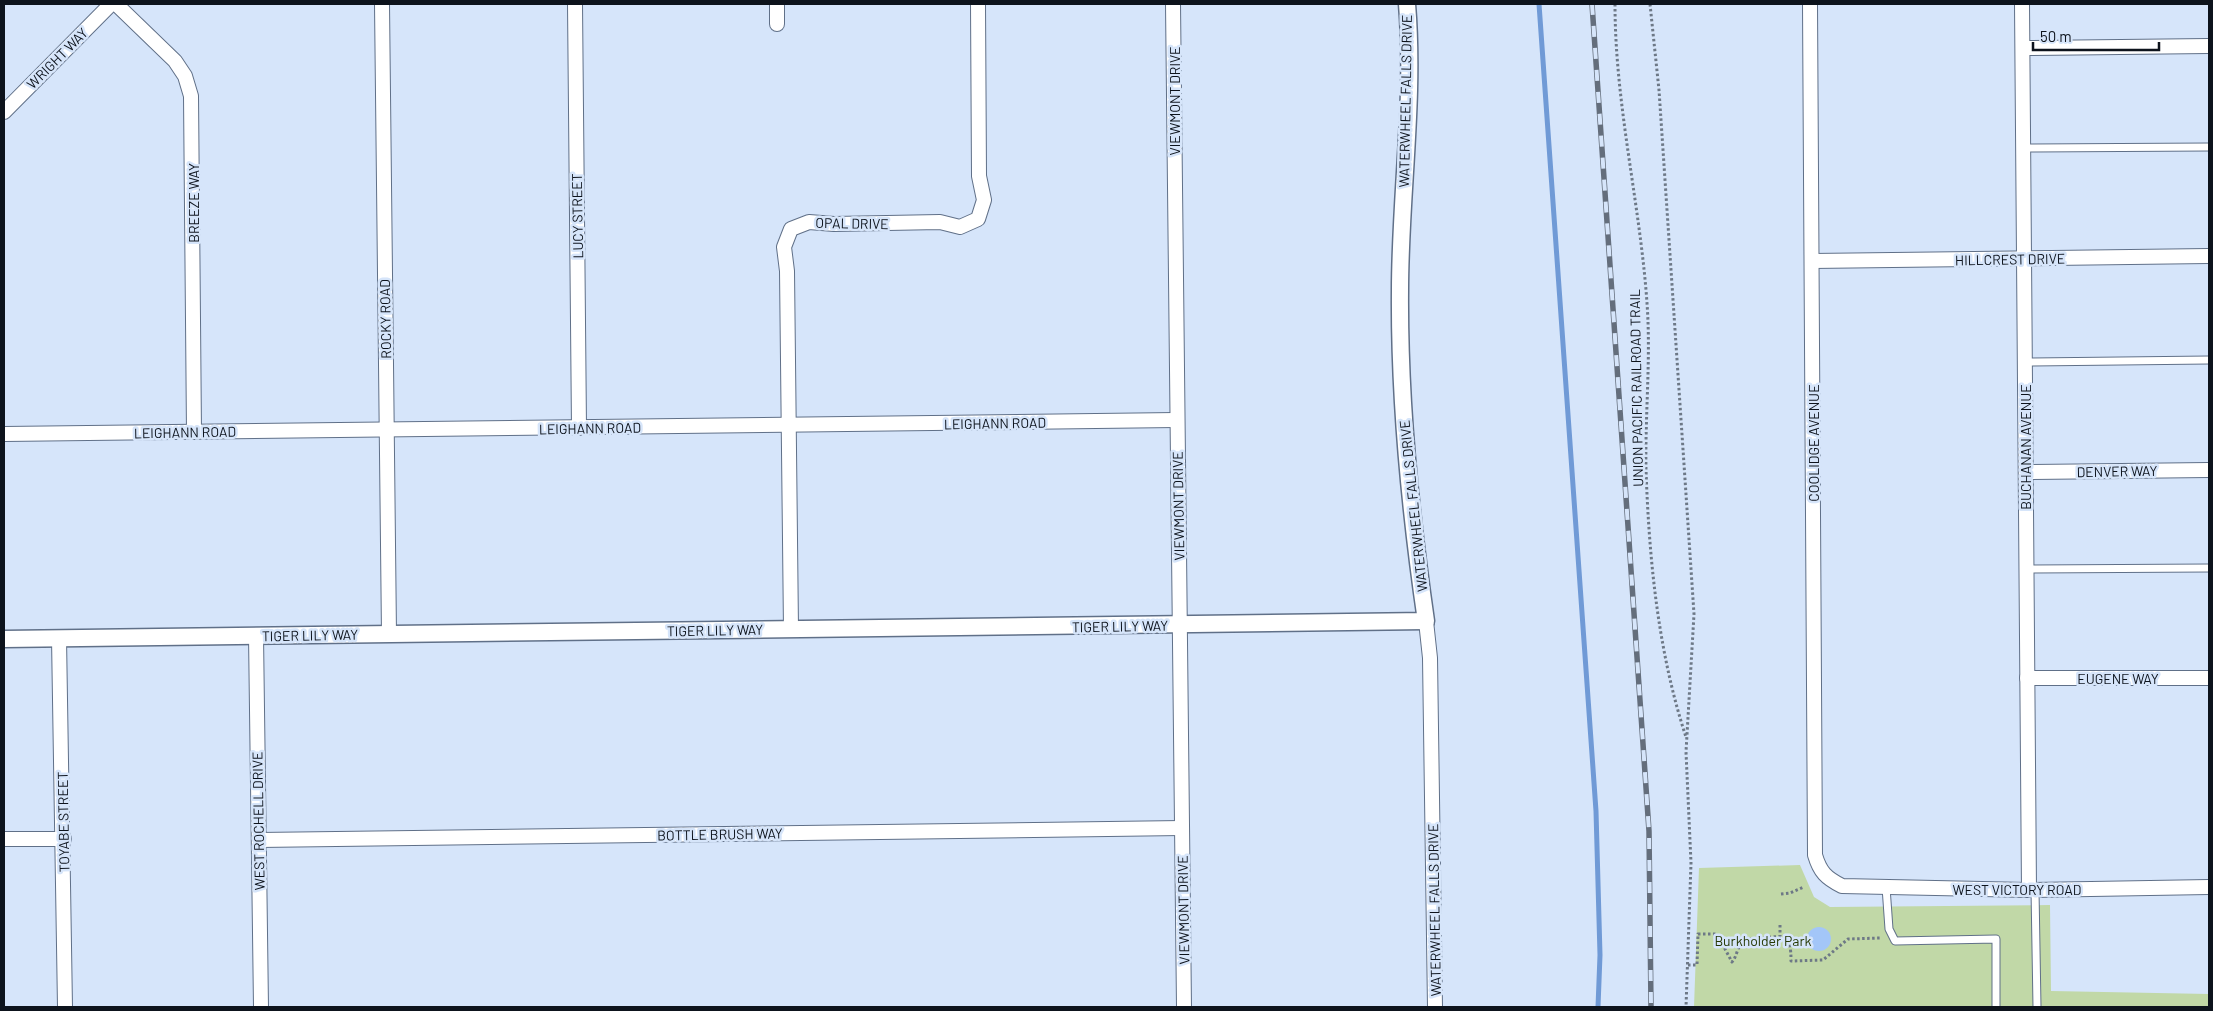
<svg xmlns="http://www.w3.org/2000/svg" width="2213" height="1011" font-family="Barlow,sans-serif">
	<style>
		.green { fill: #c1d8a7 }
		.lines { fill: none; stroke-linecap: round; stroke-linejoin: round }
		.stream { stroke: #709ad6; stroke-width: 5 }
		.building { fill: #a3c6f8 }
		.service-casing { stroke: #607088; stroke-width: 9 }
		.minor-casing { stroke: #607088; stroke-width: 16 }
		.tertiary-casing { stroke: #607088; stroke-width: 19 }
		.path { stroke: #6d7886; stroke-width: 3; stroke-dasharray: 2.5 2.5; stroke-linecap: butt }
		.service { stroke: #fff; stroke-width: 7 }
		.minor { stroke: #fff; stroke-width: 14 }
		.tertiary { stroke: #fff; stroke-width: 16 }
		.rail-casing { stroke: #646e7c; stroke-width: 5.5 }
		.rail { stroke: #d6e5fa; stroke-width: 4; stroke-dasharray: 11; stroke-linecap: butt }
		.labels { text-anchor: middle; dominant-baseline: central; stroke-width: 5; stroke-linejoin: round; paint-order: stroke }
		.street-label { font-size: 14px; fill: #0d131c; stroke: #d6e5fa }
		.park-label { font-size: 14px; fill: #263904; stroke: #d6e5fa }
	</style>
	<rect width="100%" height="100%" fill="#d6e5fa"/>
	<path class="green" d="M1800,865l14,32 16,10 220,-2 1,86 158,3v13h-515l5,-139z"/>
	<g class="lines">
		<path class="stream" d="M1539,4l57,807 4,144 -2,52"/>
	</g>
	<circle class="building" cx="1819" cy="939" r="12"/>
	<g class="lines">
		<defs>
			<g id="service">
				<path d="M2023,148l186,-1"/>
				<path d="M2025,362l184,-2"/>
				<path d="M2026,569l183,-1"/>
				<path d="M1886,887l3,42 6,12 101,-2v68"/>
				<path d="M2035,890l2,117"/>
			</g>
			<g id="minor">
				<path d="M116,4l59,57 10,15 6,20 3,336"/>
				<path d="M382,4l7,630"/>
				<path d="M575,4l4,424"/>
				<path d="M777,4v20"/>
				<path d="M1173,4l11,1003"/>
				<path d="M1810,4l5,851c5,17 11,23 27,31l187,4 180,-3"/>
				<path d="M2022,4l7,886"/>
				<path d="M2023,48l186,-2"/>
				<path d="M4,112l107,-108"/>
				<path d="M1812,261l397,-5"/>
				<path d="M4,434l1172,-14"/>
				<path d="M2026,472l183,-2"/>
				<path d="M1426,621l4,37 5,349"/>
				<path d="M791,629l-4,-358 -3,-24 7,-18 18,-7 25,2 106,-2 20,5 18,-8 6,-19 -5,-24 -1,-172"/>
				<path d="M256,635l5,372"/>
				<path d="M59,638l6,369"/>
				<path d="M2027,678h182"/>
				<path d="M4,839h60"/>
				<path d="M259,840l923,-12"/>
			</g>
			<path id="tertiary" d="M4,639l1422,-18c-16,-110 -27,-219 -26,-331 0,-95 15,-191 7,-286"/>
		</defs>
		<use href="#service" class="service-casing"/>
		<use href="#minor" class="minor-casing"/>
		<use href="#tertiary" class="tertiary-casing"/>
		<g class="path">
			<path d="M1615,4c0,101 25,199 32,299 4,56 -2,111 -1,166 3,90 12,183 40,268"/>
			<path d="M1650,4l9,86 35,524 -8,138 5,111 -5,144"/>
			<path d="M1781,894l9,-1 14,-6"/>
			<path d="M1780,925v11"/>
			<path d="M1688,965h9l1,-31h19l15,28c5,-5 5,-16 11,-20 5,-4 14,-3 20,-4 23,-3 28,-3 28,23l32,-1 25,-21 33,-1"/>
		</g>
		<use href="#service" class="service"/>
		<use href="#minor" class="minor"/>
		<use href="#tertiary" class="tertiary"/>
		<defs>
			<path id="rail" d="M1592,4l57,827 2,176"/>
		</defs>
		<use href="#rail" class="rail-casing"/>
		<use href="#rail" class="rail"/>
	</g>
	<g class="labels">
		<g class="street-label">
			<text transform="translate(57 58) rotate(-45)">WRIGHT WAY</text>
			<text transform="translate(1174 101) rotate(-90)">VIEWMONT DRIVE</text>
			<text transform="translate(1405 101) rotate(-89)">WATERWHEEL FALLS DRIVE</text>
			<text transform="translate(193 203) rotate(-90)">BREEZE WAY</text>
			<text transform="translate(577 216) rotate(-91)">LUCY STREET</text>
			<text transform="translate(852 223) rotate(1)">OPAL DRIVE</text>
			<text transform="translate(2010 259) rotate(-1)">HILLCREST DRIVE</text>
			<text transform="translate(385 319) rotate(-91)">ROCKY ROAD</text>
			<text transform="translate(1636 388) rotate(-91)">UNION PACIFIC RAILROAD TRAIL</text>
			<text transform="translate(995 423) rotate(-1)">LEIGHANN ROAD</text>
			<text transform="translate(590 428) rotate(-1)">LEIGHANN ROAD</text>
			<text transform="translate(185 432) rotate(-1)">LEIGHANN ROAD</text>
			<text transform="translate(1813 443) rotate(-90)">COOLIDGE AVENUE</text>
			<text transform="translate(2025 447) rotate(-90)">BUCHANAN AVENUE</text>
			<text transform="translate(2117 471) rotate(-1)">DENVER WAY</text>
			<text transform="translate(1178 506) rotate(-91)">VIEWMONT DRIVE</text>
			<text transform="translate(1413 506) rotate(-96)">WATERWHEEL FALLS DRIVE</text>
			<text transform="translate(1120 626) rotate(-1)">TIGER LILY WAY</text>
			<text transform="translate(715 630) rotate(-1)">TIGER LILY WAY</text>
			<text transform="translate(310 635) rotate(-1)">TIGER LILY WAY</text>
			<text x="2118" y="678">EUGENE WAY</text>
			<text transform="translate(258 821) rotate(-91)">WEST ROCHELL DRIVE</text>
			<text transform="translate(63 822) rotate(-91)">TOYABE STREET</text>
			<text transform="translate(720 834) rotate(-1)">BOTTLE BRUSH WAY</text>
			<text x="2017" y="889">WEST VICTORY ROAD</text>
			<text transform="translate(1183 910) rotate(-91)">VIEWMONT DRIVE</text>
			<text transform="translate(1434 910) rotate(-91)">WATERWHEEL FALLS DRIVE</text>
		</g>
		<g class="park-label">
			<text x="1763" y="940">Burkholder Park</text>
		</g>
	</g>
	<rect width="2213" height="1011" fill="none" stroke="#0d131c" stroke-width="10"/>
	<path d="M2033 42v8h126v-8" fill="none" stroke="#0d131c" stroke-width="2.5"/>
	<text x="2040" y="42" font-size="15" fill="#0d131c" stroke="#d6e5fa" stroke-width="4" paint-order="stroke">50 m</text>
</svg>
